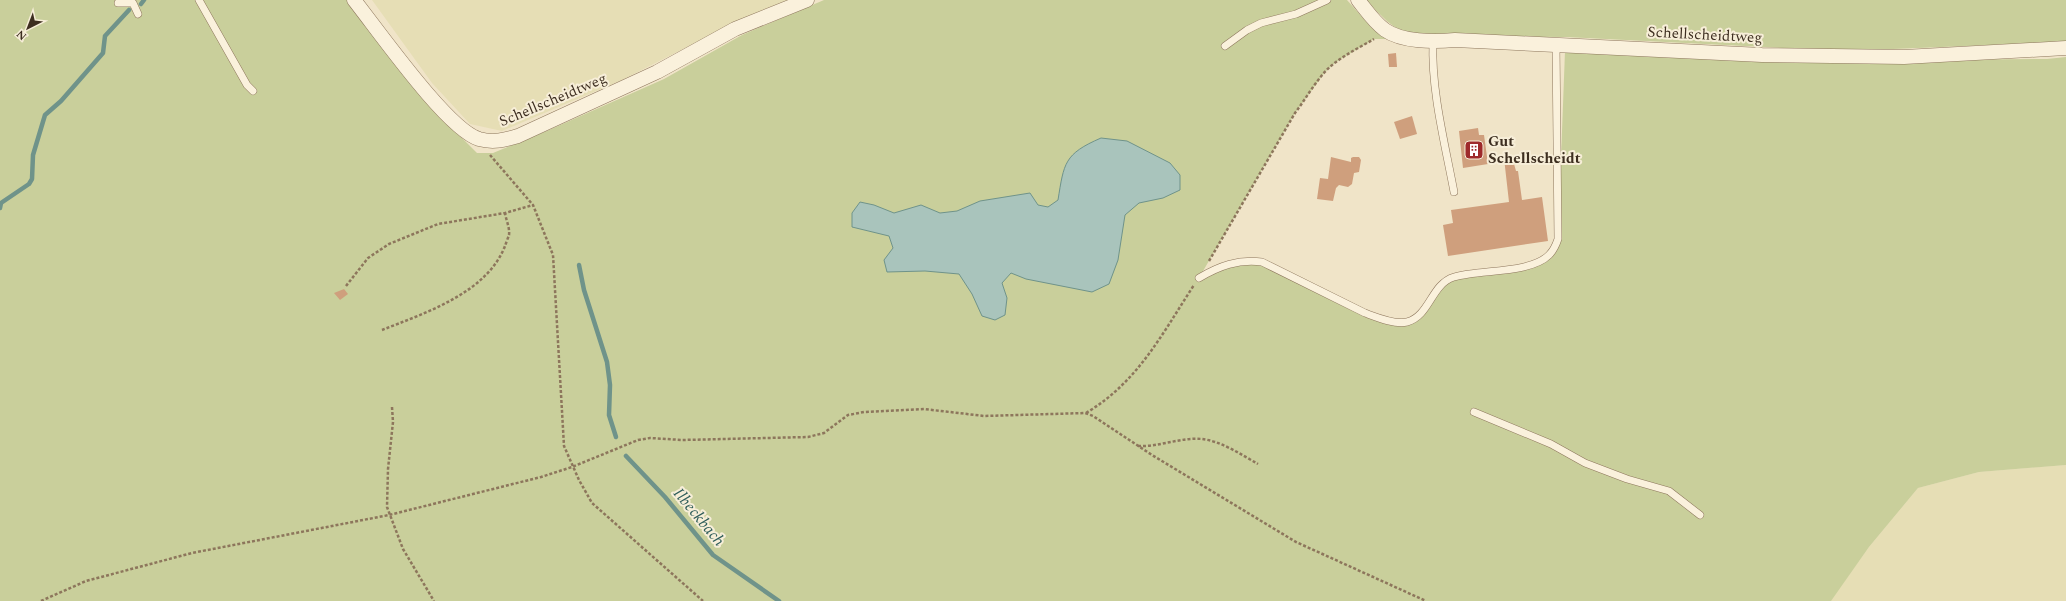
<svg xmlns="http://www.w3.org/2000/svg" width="2066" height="601" font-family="Spectral,serif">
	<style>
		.farmland { fill: #e6deb5 }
		.green { fill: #c9cf9b }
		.water { fill: #a9c4bc; stroke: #6f938a }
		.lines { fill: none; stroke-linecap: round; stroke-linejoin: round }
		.stream { stroke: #6f938a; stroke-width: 4.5 }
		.building { fill: #cf9f7d }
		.lane-casing { stroke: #8d765c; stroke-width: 8 }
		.street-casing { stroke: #8d765c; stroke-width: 15 }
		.path { stroke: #8d765c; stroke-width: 2.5; stroke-dasharray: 3 2; stroke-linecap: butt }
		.lane { stroke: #faf1dc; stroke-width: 7 }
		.street { stroke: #faf1dc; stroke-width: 14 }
		.labels { text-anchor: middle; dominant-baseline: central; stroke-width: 4; stroke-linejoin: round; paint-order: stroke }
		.street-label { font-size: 15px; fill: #3d2e20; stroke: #f7eed8 }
		.poi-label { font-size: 15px; font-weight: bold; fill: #3d2e20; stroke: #f7eed8; text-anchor: start }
		.water-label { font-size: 16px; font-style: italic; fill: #2f5d5a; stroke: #f7eed8 }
	</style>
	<rect width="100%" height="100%" fill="#f0e4c8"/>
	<g class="farmland">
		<path d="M372,0h419l-59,24 -110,56 -120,51 -32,-7 -38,-41z"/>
		<path d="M2066,465v136h-236l39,-54 49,-59 61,-16z"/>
	</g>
	<g class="green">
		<path d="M0,0h348l99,123 30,30h16l56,-23 115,-51 78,-44 82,-35h523l24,27 19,12h-16l-38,23 -11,10 -30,41 -96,165 15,-9 48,-7 103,51 40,10 23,-19 24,-26 87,-16 19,-23 7,-188 238,10 244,-2 19,-2v408l-87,7 -61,16 -49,59 -38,54h-1831z"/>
		<path d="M1365,0h701v42l-222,9 -278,-14 -134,-1 -29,-3 -15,-11z"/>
	</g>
	<path class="water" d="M1101,138l26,3 43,22 10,12v15l-17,8 -24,5 -14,12 -7,45 -9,24 -17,8 -66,-13 -15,-6 -9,10 5,15 -2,17 -10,5 -13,-4 -10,-22 -13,-20 -34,-3 -38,1 -3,-12 9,-12 -4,-12 -37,-9v-14l8,-11 14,3 20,8 27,-8 19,8 17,-2 23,-10 50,-8 8,12 10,2 10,-7c6,-37 6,-46 43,-62z"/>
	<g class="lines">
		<g class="stream">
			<path d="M141,4l3,-4"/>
			<path d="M0,208l1,-5 28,-19 3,-5 1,-24 12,-40 16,-14 42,-48 2,-17 24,-26"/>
			<path d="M579,265l5,25 23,72 3,23 -1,30 7,22"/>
			<path d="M626,456l39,41 48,58 66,46"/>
		</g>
	</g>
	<g class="building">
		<path d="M1396,53l1,14h-8l-1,-13z"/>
		<path d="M1412,116l5,18 -17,5 -6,-17z"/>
		<path d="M1478,128l1,7h5l4,29 -25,4 -4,-37z"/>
		<path d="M1331,157l20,5v-4l2,-1h6l2,3 -2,12 -5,1 -2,11 -4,3 -9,-2 -3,3 -3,13 -16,-2 3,-21 8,1z"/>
		<path d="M1512,157l4,14h2l4,29 20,-3 6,44 -100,15 -5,-31 10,-2 -2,-13 58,-8 -5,-44z"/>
		<path d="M344,289l4,5 -8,6 -6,-7z"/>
	</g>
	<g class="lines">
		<defs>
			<g id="lane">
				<path d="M199,0l48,85 6,6"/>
				<path d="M118,3h15l5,11"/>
				<path d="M1433,42c-2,48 12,102 21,150"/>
				<path d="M1225,46l22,-16 14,-7 35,-9 31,-14"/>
				<path d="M1199,278c20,-12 39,-19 63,-16l103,51c11,4 30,12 42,9 23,-6 24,-38 47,-45 26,-8 76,-3 95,-22 4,-4 7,-10 9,-16l-2,-195"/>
				<path d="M1474,412l77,32 34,19 42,16 42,12 31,24"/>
			</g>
			<g id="street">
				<path d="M354,0c24,30 93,129 125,139 14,4 26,1 39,-3l139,-64 78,-43 72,-29"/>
				<path d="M1358,0c8,10 16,22 27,30 17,12 49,12 70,10l307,15 142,2 162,-9"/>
			</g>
		</defs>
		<use href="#lane" class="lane-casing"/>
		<use href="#street" class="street-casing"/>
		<g class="path">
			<path d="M490,155l43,50 20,50 11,191 15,34 13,23 111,98"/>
			<path d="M1209,261l86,-148c13,-17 24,-39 41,-51 12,-9 26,-16 38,-23"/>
			<path d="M346,286l22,-28 21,-14 49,-20 67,-11 28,-8"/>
			<path d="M382,330c43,-17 105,-37 123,-84 1,-3 3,-8 4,-11 1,-7 -3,-15 -4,-22"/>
			<path d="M392,407l1,15 -5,47 -1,38 16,42 31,52"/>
			<path d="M1086,413c52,-31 76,-79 108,-128"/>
			<path d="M1138,446c21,1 43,-9 64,-7 19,2 40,16 56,25"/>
			<path d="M41,601l45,-20 106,-28 197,-38 152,-38 31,-10 66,-27 12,-2 32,2 126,-3 16,-4 24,-18 16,-3 60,-3 60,7 101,-3 8,3 59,39 144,87 130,59"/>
		</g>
		<use href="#lane" class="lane"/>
		<use href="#street" class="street"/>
	</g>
	<defs>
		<symbol id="building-square" viewBox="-11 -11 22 22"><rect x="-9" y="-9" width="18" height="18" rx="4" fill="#9e2a2b" stroke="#f7eed8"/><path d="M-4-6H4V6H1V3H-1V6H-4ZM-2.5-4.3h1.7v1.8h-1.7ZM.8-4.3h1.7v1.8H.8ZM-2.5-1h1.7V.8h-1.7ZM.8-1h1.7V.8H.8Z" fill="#fff"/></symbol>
	</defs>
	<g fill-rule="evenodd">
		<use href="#building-square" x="1463" y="139" width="22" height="22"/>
	</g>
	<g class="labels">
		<g class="street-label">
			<text transform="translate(1705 35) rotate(3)">Schellscheidtweg</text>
			<text transform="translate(553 100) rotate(-23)">Schellscheidtweg</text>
		</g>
		<g class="poi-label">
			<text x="1488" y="141">Gut<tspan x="1488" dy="17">Schellscheidt</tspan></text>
		</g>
		<g class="water-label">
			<text transform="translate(699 517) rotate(50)">Ilbeckbach</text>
		</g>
	</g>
	<g transform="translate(28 28) rotate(222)" stroke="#f7eed8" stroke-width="3" paint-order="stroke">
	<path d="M0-3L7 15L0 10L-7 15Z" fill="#3d2e20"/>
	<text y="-6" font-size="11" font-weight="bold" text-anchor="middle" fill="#3d2e20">N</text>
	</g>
</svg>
